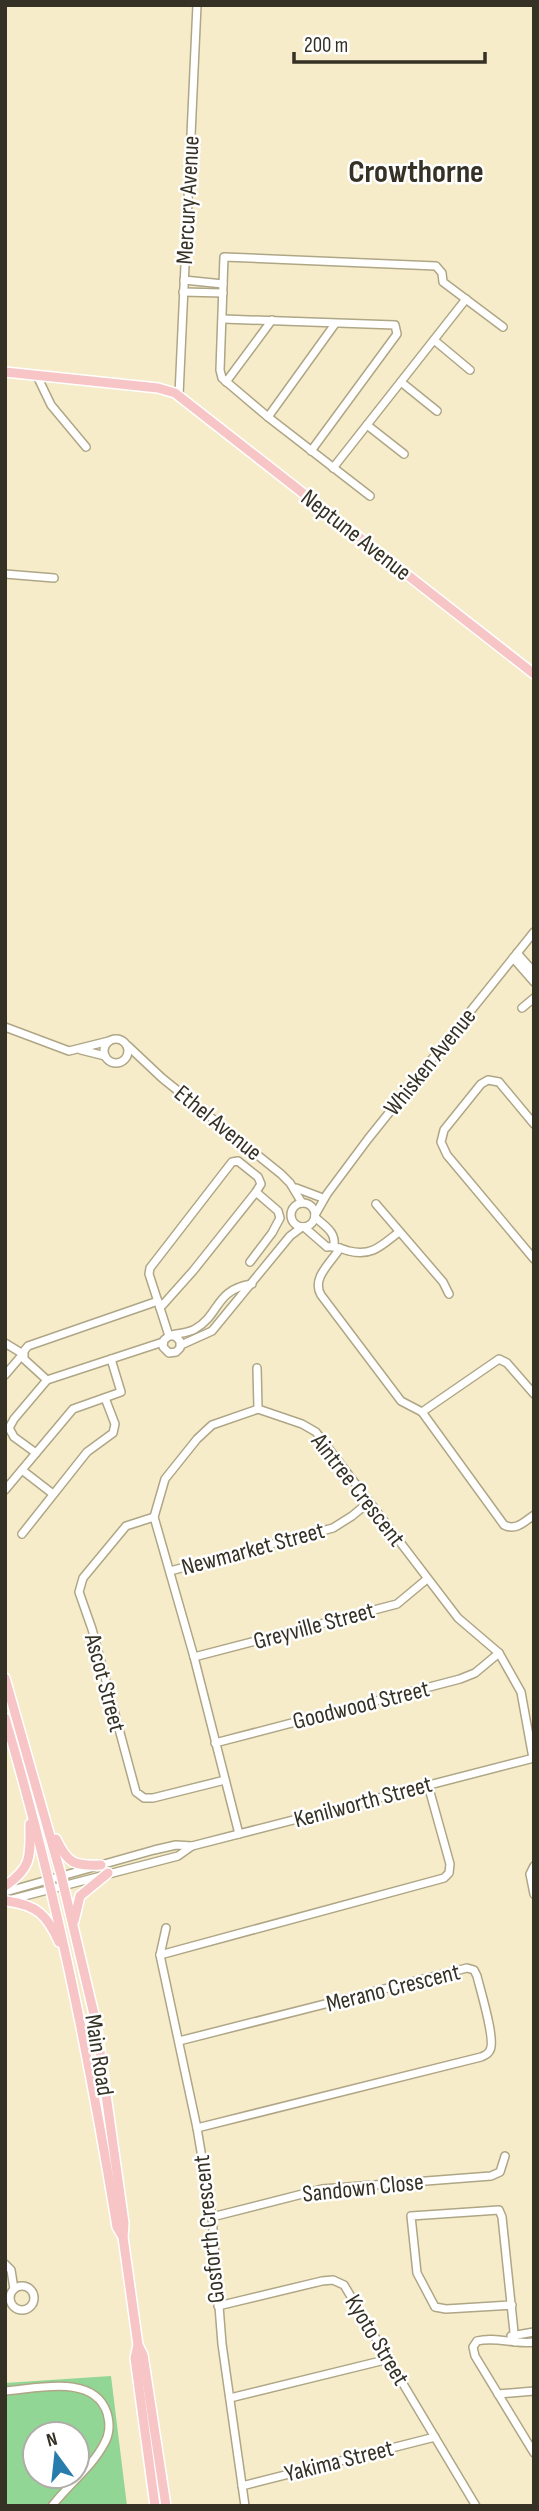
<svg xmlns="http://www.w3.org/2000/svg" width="539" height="2511" font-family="'Sofia Sans Condensed',sans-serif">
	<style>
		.green { fill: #91d695; fill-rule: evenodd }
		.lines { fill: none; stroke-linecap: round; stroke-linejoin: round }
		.minor-casing { stroke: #afa686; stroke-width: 10 }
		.major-casing { stroke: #fff; stroke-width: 12 }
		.minor { stroke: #fff; stroke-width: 7 }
		.major { stroke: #f8c5c6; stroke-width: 9 }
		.labels { text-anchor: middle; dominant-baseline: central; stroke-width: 5; stroke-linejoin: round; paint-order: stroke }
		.street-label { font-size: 24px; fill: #353124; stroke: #fff }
		.district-label { font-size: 32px; font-weight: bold; fill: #353124; stroke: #fff }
	</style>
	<rect width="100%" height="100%" fill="#f6ecca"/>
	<path class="green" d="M111,2376l16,130h-122v-123zM35,2434h42v42h-42z"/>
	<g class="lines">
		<defs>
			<g id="minor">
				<path d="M184,280l39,4"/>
				<path d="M183,292l40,1"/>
				<path d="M223,319l172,6 2,9 -86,117"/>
				<path d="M434,340l36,30"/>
				<path d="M39,380l12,25 35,42"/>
				<path d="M226,382l46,-62"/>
				<path d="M401,382l36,29"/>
				<path d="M179,395l18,-390"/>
				<path d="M268,417l67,-93"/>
				<path d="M367,425l37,29"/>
				<path d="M333,468l133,-169"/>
				<path d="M370,496l-102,-79 -46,-39 -2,-8 4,-113 212,9 6,7 1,9 60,45"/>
				<path d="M5,574l49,4"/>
				<path d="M517,953l17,19"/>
				<path d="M513,958l21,24"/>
				<path d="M522,1008l12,-10"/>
				<path d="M5,1027l64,24 40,-10"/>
				<circle cx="116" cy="1051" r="12"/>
				<path d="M128,1046l34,32 119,96 9,9 12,20"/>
				<path d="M81,1050l24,6"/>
				<path d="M534,1124l-35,-42 -11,-2 -7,4 -37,46 -3,12 6,13 87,104"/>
				<path d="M296,1188l24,9"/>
				<circle cx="303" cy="1215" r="12"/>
				<path d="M376,1204l67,78 6,12"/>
				<path d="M315,1215l12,-21 41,-55 166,-207"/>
				<path d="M315,1217c9,9 21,14 19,29"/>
				<path d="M304,1227l23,20c8,-1 15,2 22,4 23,6 33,-6 50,-19"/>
				<path d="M340,1248c-9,15 -29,30 -19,47l80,106 21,11 82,113c12,6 20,-3 30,-10"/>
				<path d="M160,1308l-11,-34 1,-6 82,-106 6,-1 20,16 3,7 -5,8"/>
				<path d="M172,1335c8,-2 16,-2 23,-6 26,-15 19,-39 57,-45"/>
				<path d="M169,1336h6l5,5v7l-4,4 -7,1 -6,-6 1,-7 5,-4 -9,-28 33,-37 63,-79 22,19 2,7 -8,15 -22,29"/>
				<path d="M5,1343l18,11 -18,21"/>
				<path d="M181,1345l31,-14 78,-95 12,-9"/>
				<path d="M257,1368l1,41"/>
				<path d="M47,1380l-23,-21v-8l4,-5 130,-45"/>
				<path d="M422,1412l77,-53 8,4 27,31"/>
				<path d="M36,1453l-22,-16 -5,-9 5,-9 33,-39 116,-38"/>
				<path d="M22,1470l31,24"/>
				<path d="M5,1490l68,-81 48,-17 -10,-33"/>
				<path d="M154,1517l-28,9 -43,52 -4,14 13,37 44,163 8,6h9l72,-18"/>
				<path d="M22,1534l65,-82 26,-19 2,-9 -10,-26"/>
				<path d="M170,1571l163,-43 19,-12 17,-14"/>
				<path d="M194,1657l203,-53 30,-25"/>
				<path d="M215,1743l245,-64 15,-6 24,-20"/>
				<path d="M239,1834l-45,-177 -40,-140 11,-38 32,-40 15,-14 46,-16 44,15 14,8 142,186 41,35 22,39 12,66"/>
				<path d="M534,1866l-4,8 4,20"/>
				<path d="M5,1892l149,-42 22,-5 16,1 342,-88"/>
				<path d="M9,1900l169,-44 14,-10"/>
				<path d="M166,1928l-6,27 37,173 15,89 10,127 23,162"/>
				<path d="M160,1955l284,-77 5,-5 1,-9 -22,-79"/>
				<path d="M179,2041l288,-73 7,2 3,6c3,13 19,64 13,74 -2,5 -5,5 -9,7l-284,71"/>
				<path d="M212,2217l110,-28 169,-13 9,-4 5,-16"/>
				<path d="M5,2264l6,6 3,19"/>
				<circle cx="22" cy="2298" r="12"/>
				<path d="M512,2305l-66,4 -11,-2 -18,-34 -6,-57 88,-6 3,7 13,125"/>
				<path d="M218,2306l104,-25 11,-1 11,5 132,221"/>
				<path d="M511,2336l23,-4"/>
				<path d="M534,2342c-19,3 -38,-6 -57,-1l-4,6 2,9 59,97"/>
				<path d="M5,2391c31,-2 89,-18 102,22 3,10 3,21 -3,31 -12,23 -36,41 -52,62"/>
				<path d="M498,2394l36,-3"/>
				<path d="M230,2398l159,-39"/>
				<path d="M242,2486l193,-49"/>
			</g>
			<g id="major">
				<path d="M5,372l153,16 17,5 359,281"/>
				<path d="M5,1678l56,197 35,148 28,200 -1,14 15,108 -3,13 20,148"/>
				<path d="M5,1718c50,167 84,338 112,509l6,10"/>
				<path d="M56,1839c12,25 18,27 45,26"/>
				<path d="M5,1886c28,-19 25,-31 25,-62"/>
				<path d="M7,1901c30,4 40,14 52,41"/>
				<path d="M74,1921l6,-25 28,-23"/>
				<path d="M138,2345l5,10 23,151"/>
			</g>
		</defs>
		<use href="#minor" class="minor-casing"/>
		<use href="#major" class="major-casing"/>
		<use href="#minor" class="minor"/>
		<use href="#major" class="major"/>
	</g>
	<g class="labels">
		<g class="street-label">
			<text transform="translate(188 200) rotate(-87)">Mercury Avenue</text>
			<text transform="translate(356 535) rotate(38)">Neptune Avenue</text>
			<text transform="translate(430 1062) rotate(-51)">Whisken Avenue</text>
			<text transform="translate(218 1123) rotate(39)">Ethel Avenue</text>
			<text transform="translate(358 1490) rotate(52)">Aintree Crescent</text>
			<text transform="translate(253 1549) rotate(-15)">Newmarket Street</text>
			<text transform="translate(314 1626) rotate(-15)">Greyville Street</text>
			<text transform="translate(105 1683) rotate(75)">Ascot Street</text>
			<text transform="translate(361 1705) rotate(-14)">Goodwood Street</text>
			<text transform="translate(363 1802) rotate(-15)">Kenilworth Street</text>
			<text transform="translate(393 1988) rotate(-14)">Merano Crescent</text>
			<text transform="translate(99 2055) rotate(81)">Main Road</text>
			<text transform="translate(363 2188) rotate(-6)">Sandown Close</text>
			<text transform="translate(209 2229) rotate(-96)">Gosforth Crescent</text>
			<text transform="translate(377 2340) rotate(59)">Kyoto Street</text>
			<text transform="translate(339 2461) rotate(-14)">Yakima Street</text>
		</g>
		<g class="district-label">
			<text x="416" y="172">Crowthorne</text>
		</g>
	</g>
	<rect width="539" height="2511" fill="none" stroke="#353124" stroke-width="14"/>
	<g transform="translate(56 2455) rotate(345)"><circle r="33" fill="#ffffff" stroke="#aeada7" stroke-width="2"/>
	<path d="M0-5L12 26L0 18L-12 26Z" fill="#287dad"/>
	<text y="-10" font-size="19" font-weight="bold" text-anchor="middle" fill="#353124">N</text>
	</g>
	<path d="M294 52v10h191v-10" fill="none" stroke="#353124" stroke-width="3.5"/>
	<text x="304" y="52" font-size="21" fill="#353124" stroke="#ffffff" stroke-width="5" paint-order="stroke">200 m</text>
</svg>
